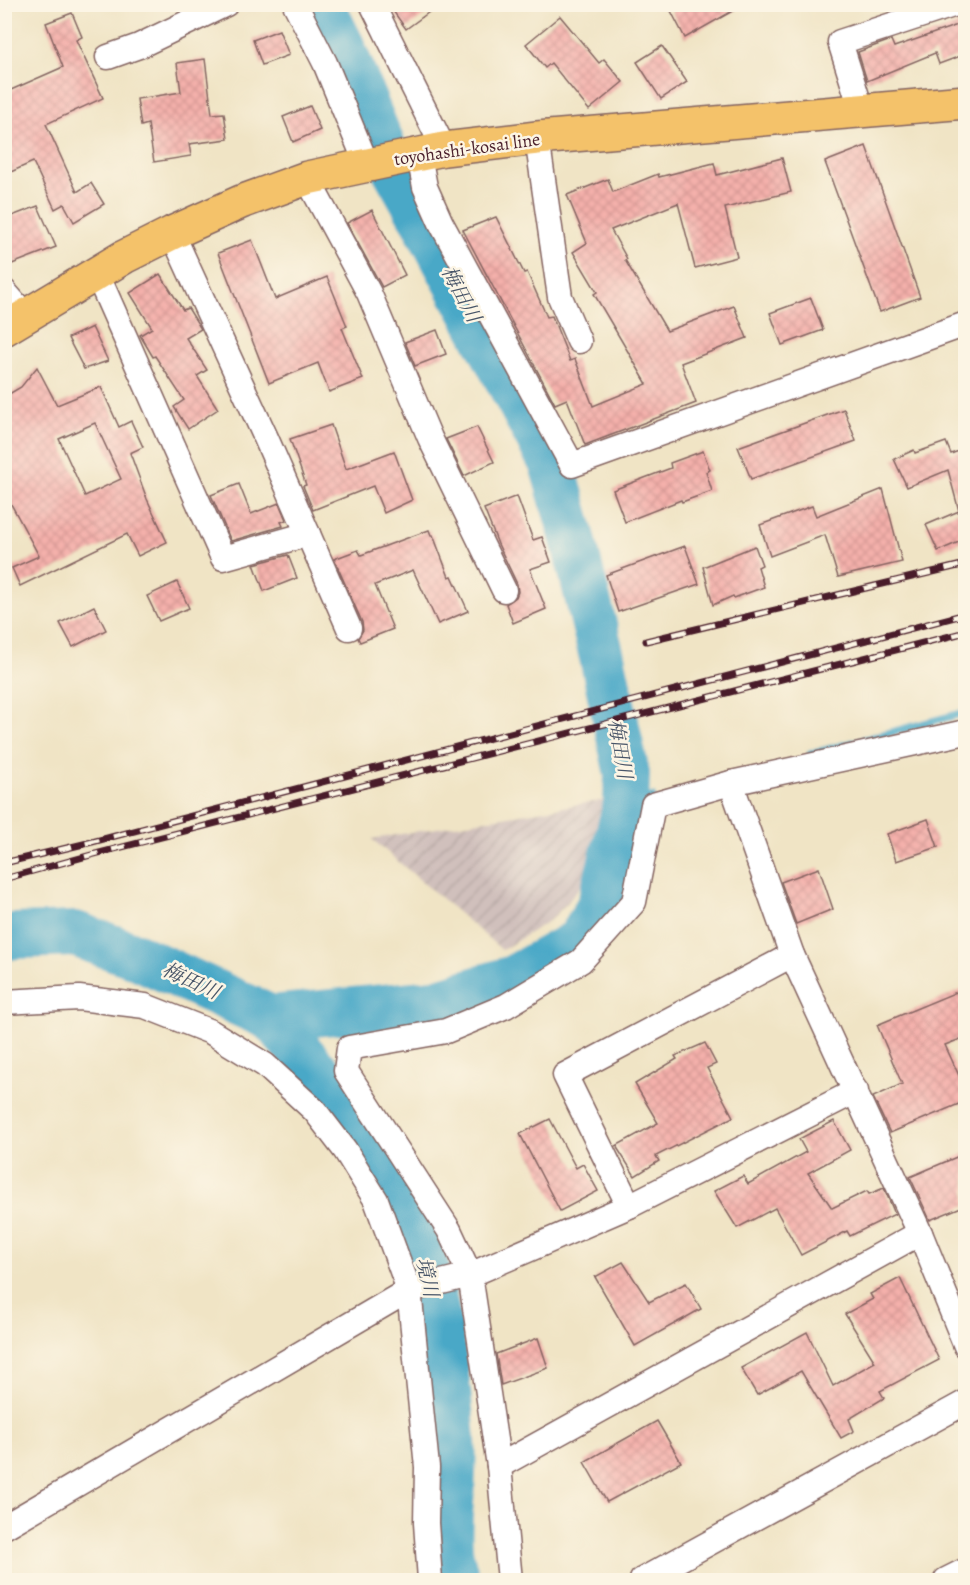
<svg xmlns="http://www.w3.org/2000/svg" width="970" height="1585" font-family="Alegreya,'Noto Serif JP',serif">
	<style>
		.industrial { fill: url(#industrial-furrows) }
		.lines { fill: none; stroke-linecap: round; stroke-linejoin: round }
		.stream { stroke: #48a8c7; stroke-width: 8 }
		.river { stroke: #48a8c7; stroke-width: 46 }
		.building { fill: url(#building-cross-hatch); fill-rule: evenodd }
		.street-casing { stroke: #846461; stroke-width: 27 }
		.primary-casing { stroke: #846461; stroke-width: 36 }
		.street { stroke: #fff; stroke-width: 24 }
		.primary { stroke: #f4c26a; stroke-width: 33 }
		.rail-casing { stroke: #4a1f2b; stroke-width: 7 }
		.rail { stroke: #fcf5e5; stroke-width: 4.5; stroke-dasharray: 14; stroke-linecap: butt }
		.labels { text-anchor: middle; dominant-baseline: central; stroke-width: 5; stroke-linejoin: round; paint-order: stroke }
		.street-label { font-size: 18px; fill: #4a1f2b; stroke: #fcf5e5 }
		.water-label { font-size: 20px; font-style: italic; fill: #495669; stroke: #fcf5e5 }
	</style>
	<defs>
		<pattern id="industrial-furrows" width="10" height="10" patternUnits="userSpaceOnUse" patternTransform="scale(1.5)"><rect width="10" height="10" fill="#d0c0bc"/><path d="M-1 1l2-2M0 10L10 0M9 11l2-2" fill="none" stroke="#b4a5a2"/></pattern>
		<pattern id="building-cross-hatch" width="8" height="8" patternUnits="userSpaceOnUse" patternTransform="scale(1.5)"><rect width="8" height="8" fill="#f4b0ab"/><path d="M0 0l8 8M0 8l8-8" fill="none" stroke="#d39793"/></pattern>
	</defs>
	<rect width="100%" height="100%" fill="#fcf5e5"/>
	<filter id="ink" filterUnits="userSpaceOnUse"><feTurbulence type="fractalNoise" baseFrequency=".0167" numOctaves="2"/><feDisplacementMap in="SourceGraphic" scale="12" xChannelSelector="R" yChannelSelector="G"/><feConvolveMatrix kernelMatrix="1 2 1 2 8 2 1 2 1" color-interpolation-filters="sRGB"/></filter>
	<filter id="wash" filterUnits="userSpaceOnUse"><feTurbulence type="fractalNoise" baseFrequency=".008" numOctaves="4" result="noise"/><feDisplacementMap in="SourceGraphic" scale="24" xChannelSelector="R" yChannelSelector="G"/><feGaussianBlur stdDeviation="1.35" result="paint"/><feColorMatrix in="noise" values="0 0 0 0 0 0 0 0 0 0 0 0 0 0 0 0 0 1.4 0 .05"/><feComposite in="paint" operator="in"/></filter>
	<g filter="url(#wash)">
		<rect width="100%" height="100%" fill="#f0e4c5"/>
		<path class="industrial" d="M605,800l-2,26 -9,40 -9,14 -18,23 -17,17 -48,30 -130,-111z"/>
		<g class="lines">
			<g class="stream">
				<path d="M811,754l155,-42"/>
				<path d="M626,804l26,-7"/>
			</g>
			<g class="river">
				<path d="M4,938l11,-2 60,-2 61,22 135,62 165,-16 77,-24 66,-37 21,-37 26,-100 1,-30 -25,-117 -30,-122 -20,-71 -131,-248 -36,-64 -43,-106 -21,-42"/>
				<path d="M271,1018c36,43 78,86 107,134 54,87 66,189 75,288 3,36 -6,73 -3,109 1,11 5,21 7,31"/>
			</g>
		</g>
		<g id="blocks">
			<g class="building">
				<path d="M388,4h52l-34,25z"/>
				<path d="M682,4h63l-60,34 -14,-27z"/>
				<path d="M72,13l10,24 -6,3 27,58 -57,26 31,68 14,-9 13,21 -30,18 -10,-18 -9,5 -22,-47 -29,13v-82l59,-26 -17,-44z"/>
				<path d="M560,16l39,47 5,-4 19,23 -34,28 -38,-47 -6,5 -19,-24z"/>
				<path d="M966,22v32l-27,10 -4,-11 -68,28 -9,-29 33,-12 3,7z"/>
				<path d="M279,30l10,25 -27,10 -9,-25z"/>
				<path d="M662,46l25,36 -26,17 -24,-37z"/>
				<path d="M205,59l7,55 12,-1 4,26 -39,5 2,12 -37,6 -6,-38 -7,2 -4,-27 44,-7 -4,-29z"/>
				<path d="M310,106l10,24 -27,12 -10,-25z"/>
				<path d="M866,146l54,151 -40,15 -55,-150z"/>
				<path d="M782,158l9,34 -66,16 12,49 -42,11 -17,-65 -67,27 16,29 -2,1 42,71 67,-25 13,32 -66,25 15,40 -111,42 -18,-46 -12,5 -92,-174 33,-13 28,56 3,-1 20,45 5,-1 18,45 5,-2 18,47 54,-22 -53,-90 3,-2 -24,-40 14,-9 -20,-48 41,-16 5,13 45,-18 1,3 55,-14 3,12z"/>
				<path d="M38,206l18,41 -44,17 -8,-18v-27z"/>
				<path d="M372,210l33,65 -23,12 -35,-64z"/>
				<path d="M252,240l23,59 52,-22 20,49 -5,2 21,51 -34,13 -11,-29 -49,20 -51,-130z"/>
				<path d="M160,274l23,36 5,-2 13,21 -15,9 21,32 -10,6 21,33 -30,20 -14,-22 10,-7 -29,-44 -2,1 -13,-22 12,-7 -22,-35z"/>
				<path d="M811,298l12,32 -41,15 -12,-32z"/>
				<path d="M92,327l16,34 -24,8 -16,-31z"/>
				<path d="M437,330l9,24 -31,12 -10,-24z"/>
				<path d="M37,367l20,38 44,-18 18,40 12,-6 12,26 -13,6 17,46 20,43 -29,14 -11,-22 -107,52 -8,-18 27,-12 -35,-65v-94l17,-10zM95,423l26,56 -36,17 -26,-57z"/>
				<path d="M844,409l12,32 -105,38 -13,-32z"/>
				<path d="M331,425l15,44 48,-18 18,49 -28,13 -11,-27 -60,24 -10,-24 3,-1 -16,-46z"/>
				<path d="M477,427l17,35 -30,14 -18,-37z"/>
				<path d="M946,442l5,12 15,-6v91l-28,12 -12,-26 33,-14 -11,-41 -41,17 -13,-28 20,-9 1,3z"/>
				<path d="M703,451l7,19 -4,2 6,19 -30,11 -1,-2 -56,22 -12,-32 58,-22 -1,-5z"/>
				<path d="M239,484l12,30 28,-11 7,17 -5,2 2,4 -52,15 -20,-46z"/>
				<path d="M883,489l19,73 -64,15 -13,-42 -55,21 -10,-31 52,-19 4,10z"/>
				<path d="M517,496l16,44 9,-3 9,25 -21,7 16,40 -33,14 -7,-19 10,-7 2,-5 -1,-8 -19,-40 -14,-35z"/>
				<path d="M429,530l2,5h2l16,42 3,-1 16,35 -30,13 -25,-54 -38,15 18,44 -33,13 -2,-4 5,-8 -1,-8 -28,-63 24,-9 3,5z"/>
				<path d="M685,546l14,38 -81,28 -12,-37z"/>
				<path d="M755,546l7,19 -4,2 6,20 -30,11 -1,-2 -20,9 -10,-38z"/>
				<path d="M288,555l9,23 -33,13 -10,-27z"/>
				<path d="M177,582l12,26 -30,13 -12,-25z"/>
				<path d="M94,606l12,24 -33,17 -13,-24z"/>
				<path d="M928,819l10,28 -42,14 -9,-27z"/>
				<path d="M819,868l14,41 -37,15 -15,-42z"/>
				<path d="M966,988v49l-21,8 21,46v10l-76,32 -17,-36 29,-13 -25,-59z"/>
				<path d="M705,1043l11,21 -9,4 26,49 -77,39 3,5 -24,15 -19,-30 42,-23 -23,-39 42,-25 -2,-3z"/>
				<path d="M550,1119l26,49 7,-4 15,27 -38,20 -40,-77z"/>
				<path d="M834,1121l16,29 -42,23 24,35 35,-17 2,3 15,-6 11,26 -45,22 -3,-5 -46,24 -26,-47 -38,20 -23,-37 29,-15 5,8 58,-32 -7,-13z"/>
				<path d="M966,1153v52l-36,15 -20,-43z"/>
				<path d="M623,1262l26,40 37,-19 15,26 -66,37 -40,-69z"/>
				<path d="M900,1278l39,82 -59,31 4,7 -35,21 5,12 -13,7 -40,-67 -44,24 -16,-27 66,-36 26,54 42,-24 -30,-48 28,-15 -3,-5z"/>
				<path d="M538,1338l10,30 -47,17 -5,-31z"/>
				<path d="M657,1421l24,41 -74,40 -23,-40z"/>
			</g>
		</g>
	</g>
	<g filter="url(#ink)">
		<use href="#blocks" fill-opacity="0" stroke="#846461" stroke-width="1.5"/>
		<g class="lines">
			<defs>
				<g id="street">
					<path d="M295,4l30,59 42,102"/>
					<path d="M372,4l72,145"/>
					<path d="M108,57l31,-11 87,-42"/>
					<path d="M862,112l-22,-70 116,-38"/>
					<path d="M537,138l23,159 19,44"/>
					<path d="M419,155l6,32 16,36 131,242 394,-141"/>
					<path d="M307,178l62,115 61,145 74,152"/>
					<path d="M172,233l94,205 83,190"/>
					<path d="M97,274l126,284 85,-24"/>
					<path d="M4,291l21,24"/>
					<path d="M731,783l61,172 128,278 46,113"/>
					<path d="M4,1002l75,-4 66,8 66,26 54,33 50,46 30,39 31,50 33,90 18,177 -1,56 4,57"/>
					<path d="M629,1206l-64,-131 227,-120"/>
					<path d="M499,1466l421,-233"/>
					<path d="M4,1527l405,-237 61,-15 159,-69 227,-115"/>
					<path d="M510,1580l-11,-114 -29,-191 -21,-45 -103,-159 3,-23 97,-17 60,-25 75,-45 53,-59 19,-97 78,-22 235,-51"/>
					<path d="M642,1580l324,-178"/>
					<path d="M946,1580l20,-10"/>
				</g>
				<path id="primary" d="M4,329l120,-72 48,-24 69,-31 66,-24 137,-29 93,-11 429,-36"/>
			</defs>
			<use href="#street" class="street-casing"/>
			<use href="#primary" class="primary-casing"/>
			<use href="#street" class="street"/>
			<use href="#primary" class="primary"/>
			<defs>
				<g id="rail">
					<path d="M646,641l320,-77"/>
					<path d="M4,863l88,-21 874,-228"/>
					<path d="M4,879l87,-24 875,-223"/>
				</g>
			</defs>
			<use href="#rail" class="rail-casing"/>
			<use href="#rail" class="rail"/>
		</g>
	</g>
	<g class="labels">
		<g class="street-label">
			<text transform="translate(467 149) rotate(-8)">toyohashi-kosai line</text>
		</g>
		<g class="water-label">
			<text transform="translate(461 294) rotate(62)">梅田川</text>
			<text transform="translate(620 749) rotate(80)">梅田川</text>
			<text transform="translate(191 981) rotate(25)">梅田川</text>
			<text transform="translate(427 1277) rotate(77)">境川</text>
		</g>
	</g>
	<rect width="970" height="1585" fill="none" stroke="#fcf5e5" stroke-width="24"/>
</svg>
